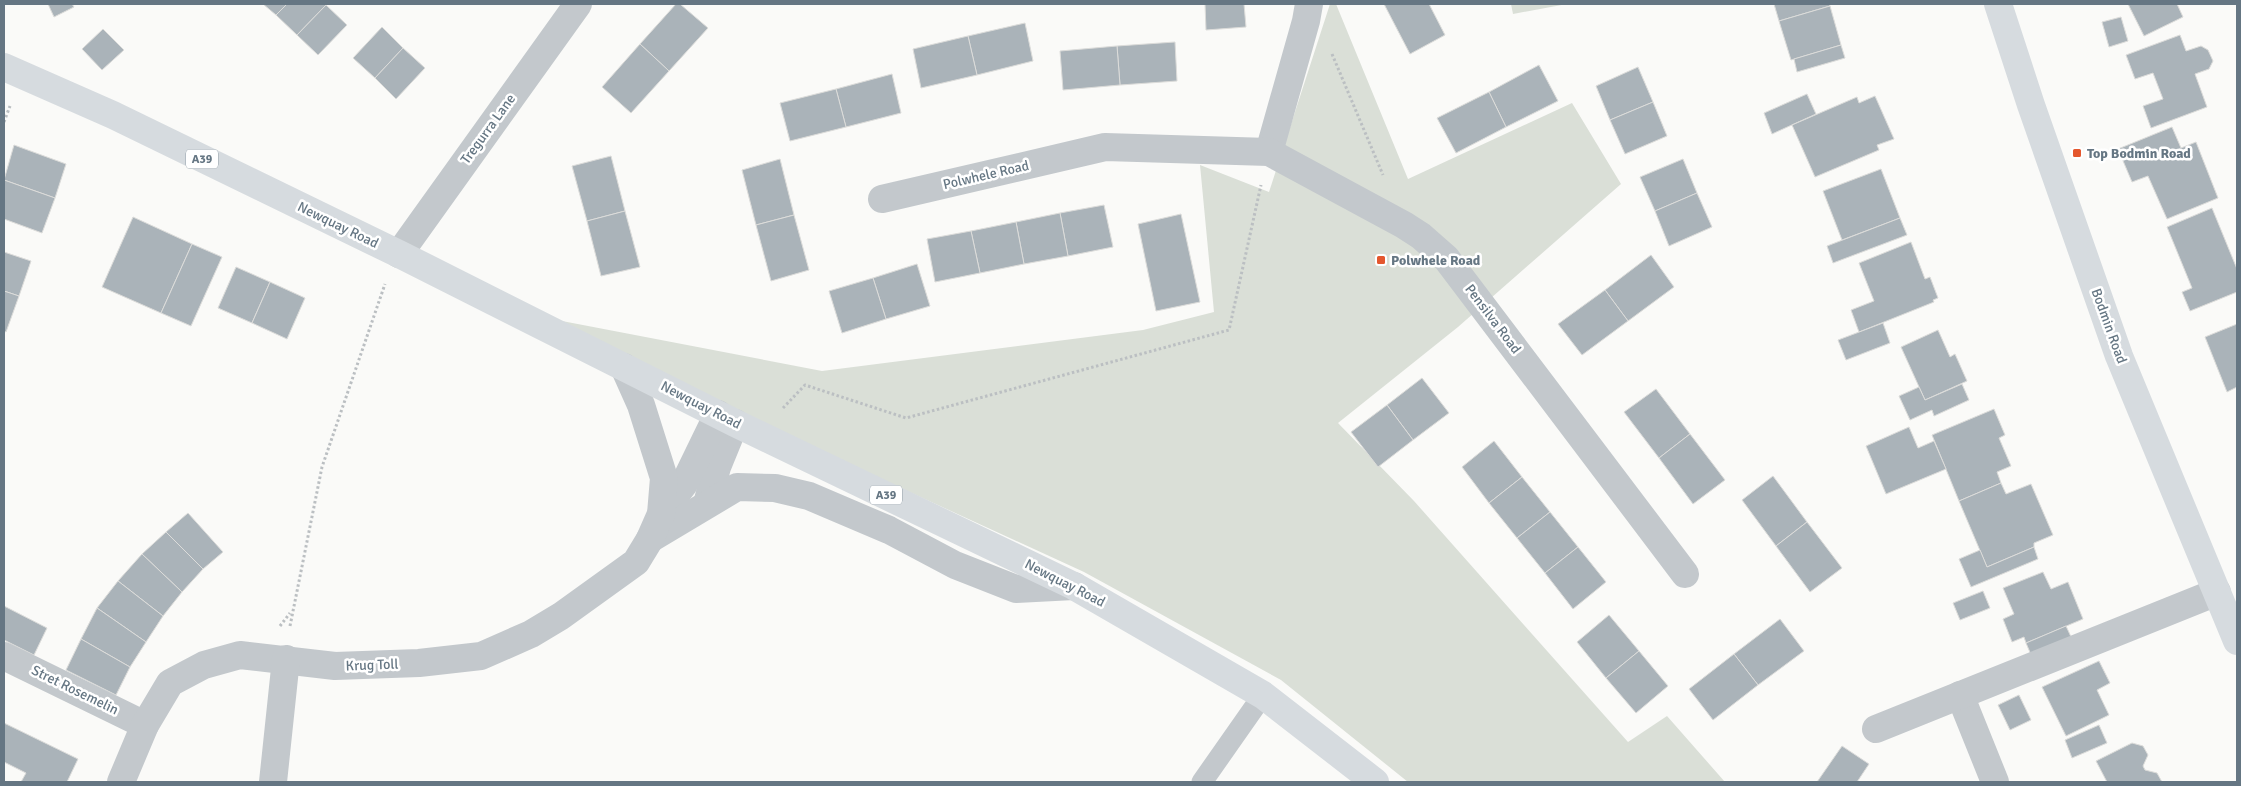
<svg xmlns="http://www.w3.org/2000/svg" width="2241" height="786" font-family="Signika,sans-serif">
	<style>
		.green { fill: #dadfd7 }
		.building { fill: #aab3b9; stroke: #dcdcda }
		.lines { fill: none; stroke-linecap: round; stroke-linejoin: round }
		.path { stroke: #bbbfc2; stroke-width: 3; stroke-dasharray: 2.5 2.5; stroke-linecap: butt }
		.lane { stroke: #c3c8cc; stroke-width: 21 }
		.street { stroke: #c3c8cc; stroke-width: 28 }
		.secondary { stroke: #d6dbdf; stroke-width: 28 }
		.highway { stroke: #d6dbdf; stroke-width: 28 }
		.poi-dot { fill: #e4572e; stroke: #fff; stroke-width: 2 }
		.labels { text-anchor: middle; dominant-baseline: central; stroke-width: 5; stroke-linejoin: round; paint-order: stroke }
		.shield { fill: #fff; stroke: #939fa8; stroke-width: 1 }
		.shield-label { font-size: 12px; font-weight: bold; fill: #657683 }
		.street-label { font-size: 14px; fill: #657683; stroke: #fff }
		.poi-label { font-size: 14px; font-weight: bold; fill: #657683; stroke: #fff; text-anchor: start }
	</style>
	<rect width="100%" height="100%" fill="#fafaf8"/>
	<g class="green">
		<path d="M1330,4h6l72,175 164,-76 49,81 -163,143 -120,96 76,78 214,241 39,-26 58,66h-317l-127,-102 -197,-108 -312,-143 -210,-108 260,50 321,-41 71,-18 -14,-147 69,27z"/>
		<path d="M1511,4h56l-54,10z"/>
	</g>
	<g class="building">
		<path d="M48,4h24l2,3 -20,10z"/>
		<path d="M263,4h24l-11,11z"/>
		<path d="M287,4h38l1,1 -29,30 -21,-20z"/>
		<path d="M676,4h4l28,24 -39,43 -29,-27z"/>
		<path d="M1205,4h39l2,23 -40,3z"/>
		<path d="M1384,4h45l16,31 -35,19z"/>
		<path d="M1774,4h55l1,2 -51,15z"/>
		<path d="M2128,4h49l6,13 -39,19z"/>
		<path d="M326,5l21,20 -29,30 -21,-20z"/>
		<path d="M1830,6l11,39 -50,15 -12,-39z"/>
		<path d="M2121,17l7,24 -19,6 -7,-25z"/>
		<path d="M1025,23l8,38 -56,14 -9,-39z"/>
		<path d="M382,27l21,21 -28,30 -22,-20z"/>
		<path d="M103,29l21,21 -22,20 -20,-21z"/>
		<path d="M2180,35l6,16 15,-5 7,4 5,11 -4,8 -14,5 12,33 -56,21 -8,-22 20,-7 -10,-26 -18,6 -9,-24z"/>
		<path d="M968,36l9,39 -56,13 -8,-39z"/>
		<path d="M1175,42l2,39 -57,4 -3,-39z"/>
		<path d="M640,44l29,27 -38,42 -29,-26z"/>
		<path d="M1841,45l4,13 -48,14 -3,-13z"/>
		<path d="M1117,46l3,39 -57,5 -3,-39z"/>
		<path d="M403,48l22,20 -29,31 -21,-21z"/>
		<path d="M1539,65l19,36 -52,26 -17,-35z"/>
		<path d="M1638,67l15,35 -43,18 -14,-34z"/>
		<path d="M892,74l9,39 -55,14 -10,-38z"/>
		<path d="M836,89l10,38 -56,14 -10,-38z"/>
		<path d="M1489,92l17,35 -50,26 -19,-35z"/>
		<path d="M1807,94l9,20 -44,20 -8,-21z"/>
		<path d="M1875,96l19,43 -17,6 2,5 -64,27 -23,-52 65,-28 2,6z"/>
		<path d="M1653,102l14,34 -42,18 -15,-34z"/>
		<path d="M2172,127l9,21 15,-6 22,56 -51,21 -19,-43 -16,6 -14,-33z"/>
		<path d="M14,145l52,19 -11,34 -51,-18z"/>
		<path d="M611,156l14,55 -38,10 -15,-55z"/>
		<path d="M780,159l14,56 -38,10 -14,-55z"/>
		<path d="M1683,159l14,34 -42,18 -15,-34z"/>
		<path d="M1881,169l19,49 -58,22 -19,-49z"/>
		<path d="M4,180l51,18 -13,35 -38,-14z"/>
		<path d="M1697,193l15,34 -43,19 -14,-35z"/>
		<path d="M1104,205l9,42 -45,9 -8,-43z"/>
		<path d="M2212,208l25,61v23l-47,19 -8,-19 10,-4 -25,-61z"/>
		<path d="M625,211l15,56 -39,9 -14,-55z"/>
		<path d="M1060,213l8,43 -44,8 -8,-42z"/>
		<path d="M1181,214l19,88 -44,9 -18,-87z"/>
		<path d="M794,215l15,55 -38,11 -15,-56z"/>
		<path d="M133,217l59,27 -31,69 -59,-26z"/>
		<path d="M1900,218l7,17 -74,28 -6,-17z"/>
		<path d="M1016,222l8,42 -44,9 -9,-42z"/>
		<path d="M971,231l9,42 -45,9 -8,-43z"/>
		<path d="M1911,242l14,37 5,-2 8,21 -5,2 1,2 -75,30 -8,-22 23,-9 -15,-38z"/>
		<path d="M192,244l30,13 -31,69 -30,-13z"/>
		<path d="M4,252l27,9 -12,35 -15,-5z"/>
		<path d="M1651,255l23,32 -46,34 -23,-31z"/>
		<path d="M917,264l13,42 -44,13 -13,-41z"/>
		<path d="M236,267l34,15 -18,41 -34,-15z"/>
		<path d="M873,278l13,41 -44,14 -13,-42z"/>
		<path d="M270,282l35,16 -18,41 -35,-16z"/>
		<path d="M1605,290l23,31 -46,34 -24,-31z"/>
		<path d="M4,291l15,5 -13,36 -2,-1z"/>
		<path d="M1883,323l7,20 -44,17 -8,-20z"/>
		<path d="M2237,324v63l-10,5 -22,-55z"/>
		<path d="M1938,330l12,27 5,-3 12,27 -42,19 -24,-53z"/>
		<path d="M1422,378l27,35 -36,27 -26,-35z"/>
		<path d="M1962,384l7,16 -35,16 -2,-6 -22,10 -11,-24 20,-9 6,13z"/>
		<path d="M1656,389l34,45 -31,24 -35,-46z"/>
		<path d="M1387,405l26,35 -35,27 -27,-35z"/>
		<path d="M1994,409l11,26 -6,3 12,28 -14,6 4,11 -42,18 -27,-66z"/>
		<path d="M1909,427l9,21 16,-7 12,28 -60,25 -20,-48z"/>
		<path d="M1690,434l35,46 -32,24 -34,-46z"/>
		<path d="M1494,441l28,36 -33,26 -27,-36z"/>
		<path d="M1773,476l34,46 -31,24 -34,-46z"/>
		<path d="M1522,477l28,35 -33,26 -28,-35z"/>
		<path d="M2001,483l5,11 25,-10 22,51 -19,8v4l-47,20 -28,-66z"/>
		<path d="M1550,512l28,35 -33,26 -28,-35z"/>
		<path d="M188,513l35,39 -20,17 -37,-37z"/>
		<path d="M1807,522l35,46 -32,24 -34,-46z"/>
		<path d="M166,532l37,37 -21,23 -40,-38z"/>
		<path d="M1578,547l28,35 -33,27 -28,-36z"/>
		<path d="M2034,547l4,12 -67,28 -12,-28 21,-9 7,17z"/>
		<path d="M142,554l40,38 -19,24 -45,-35z"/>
		<path d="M2043,572l8,17 17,-7 15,37 -57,24 -2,-6 -12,5 -9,-23 11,-5 -11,-26z"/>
		<path d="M118,581l45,35 -17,26 -49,-34z"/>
		<path d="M1983,591l7,17 -30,12 -7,-17z"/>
		<path d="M4,606l43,22 -13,27 -30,-15z"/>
		<path d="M97,608l49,34 -16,25 -49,-28z"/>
		<path d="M1609,615l30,36 -33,27 -29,-36z"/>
		<path d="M1780,619l24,32 -46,34 -24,-31z"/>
		<path d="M2066,626l6,13 -40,18 -6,-14z"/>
		<path d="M81,639l49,28 -14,28 -50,-25z"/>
		<path d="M1639,651l29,35 -32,27 -30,-35z"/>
		<path d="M1734,654l24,31 -45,35 -24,-31z"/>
		<path d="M2099,661l11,22 -13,7 12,25 -43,21 -24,-49z"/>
		<path d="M2019,695l12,25 -21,10 -12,-25z"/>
		<path d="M4,723l74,36 -11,23h-46l5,-9 -22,-11z"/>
		<path d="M2099,725l8,18 -35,15 -7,-18z"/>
		<path d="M2132,743l11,3 5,9 -5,11 2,4 12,3 5,9h-55l-11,-21z"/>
		<path d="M1842,746l27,18 -12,18h-40z"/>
	</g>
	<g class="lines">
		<g class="path">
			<path d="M1332,54l51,121"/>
			<path d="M4,122l6,-16"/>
			<path d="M783,408l22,-23 101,33 323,-88 32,-145"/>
			<path d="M280,626l10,-13"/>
			<path d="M290,626l32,-159 63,-183"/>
		</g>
		<path class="lane" d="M1202,782l61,-87"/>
		<g class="street">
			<path d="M1269,152l37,-131 3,-17"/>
			<path d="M882,199l223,-52 164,5 135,73 17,11 25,22 239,316"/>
			<path d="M399,254l179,-250"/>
			<path d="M707,504l10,-37 18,-44"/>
			<path d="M661,514l23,-30 34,-70"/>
			<path d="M650,539l87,-52 38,1 34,8 80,34 66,35 61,24 58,-3"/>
			<path d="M4,656l141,69"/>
			<path d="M1960,695l35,87"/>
			<path d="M1876,729l341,-137"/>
			<path d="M121,782l24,-57 25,-42 34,-18 36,-10 95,11 84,-3 62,-7 50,-22 30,-18 75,-54 14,-23 11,-25 3,-36 -23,-73 -17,-38"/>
			<path d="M273,782l13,-123"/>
		</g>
		<path class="secondary" d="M1998,4l33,101 88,251 118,285"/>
		<path class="highway" d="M4,67l109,48 286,139 336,169 339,163 189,109 112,87"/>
	</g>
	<g class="poi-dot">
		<rect x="2072" y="148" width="10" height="10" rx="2.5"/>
		<rect x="1376" y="255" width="10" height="10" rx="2.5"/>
	</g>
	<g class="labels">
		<g class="shield">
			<rect x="186" y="149.5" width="32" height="19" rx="4"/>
			<rect x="870" y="485.5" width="32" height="19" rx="4"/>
		</g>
		<g class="shield-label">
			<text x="202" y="159">A39</text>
			<text x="886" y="495">A39</text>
		</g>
		<g class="street-label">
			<text transform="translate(488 129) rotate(-54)">Tregurra Lane</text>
			<text transform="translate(986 175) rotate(-13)">Polwhele Road</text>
			<text transform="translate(338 225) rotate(26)">Newquay Road</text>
			<text transform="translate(1493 319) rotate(53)">Pensilva Road</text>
			<text transform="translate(2109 326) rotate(70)">Bodmin Road</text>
			<text transform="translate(701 405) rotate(27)">Newquay Road</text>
			<text transform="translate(1065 583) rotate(27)">Newquay Road</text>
			<text transform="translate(372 665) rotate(-2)">Krug Toll</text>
			<text transform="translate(75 690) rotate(26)">Stret Rosemelin</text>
		</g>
		<g class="poi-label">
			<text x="2087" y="153">Top Bodmin Road</text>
			<text x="1391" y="260">Polwhele Road</text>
		</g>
	</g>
	<rect width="2241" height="786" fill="none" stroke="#657683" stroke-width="10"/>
</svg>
